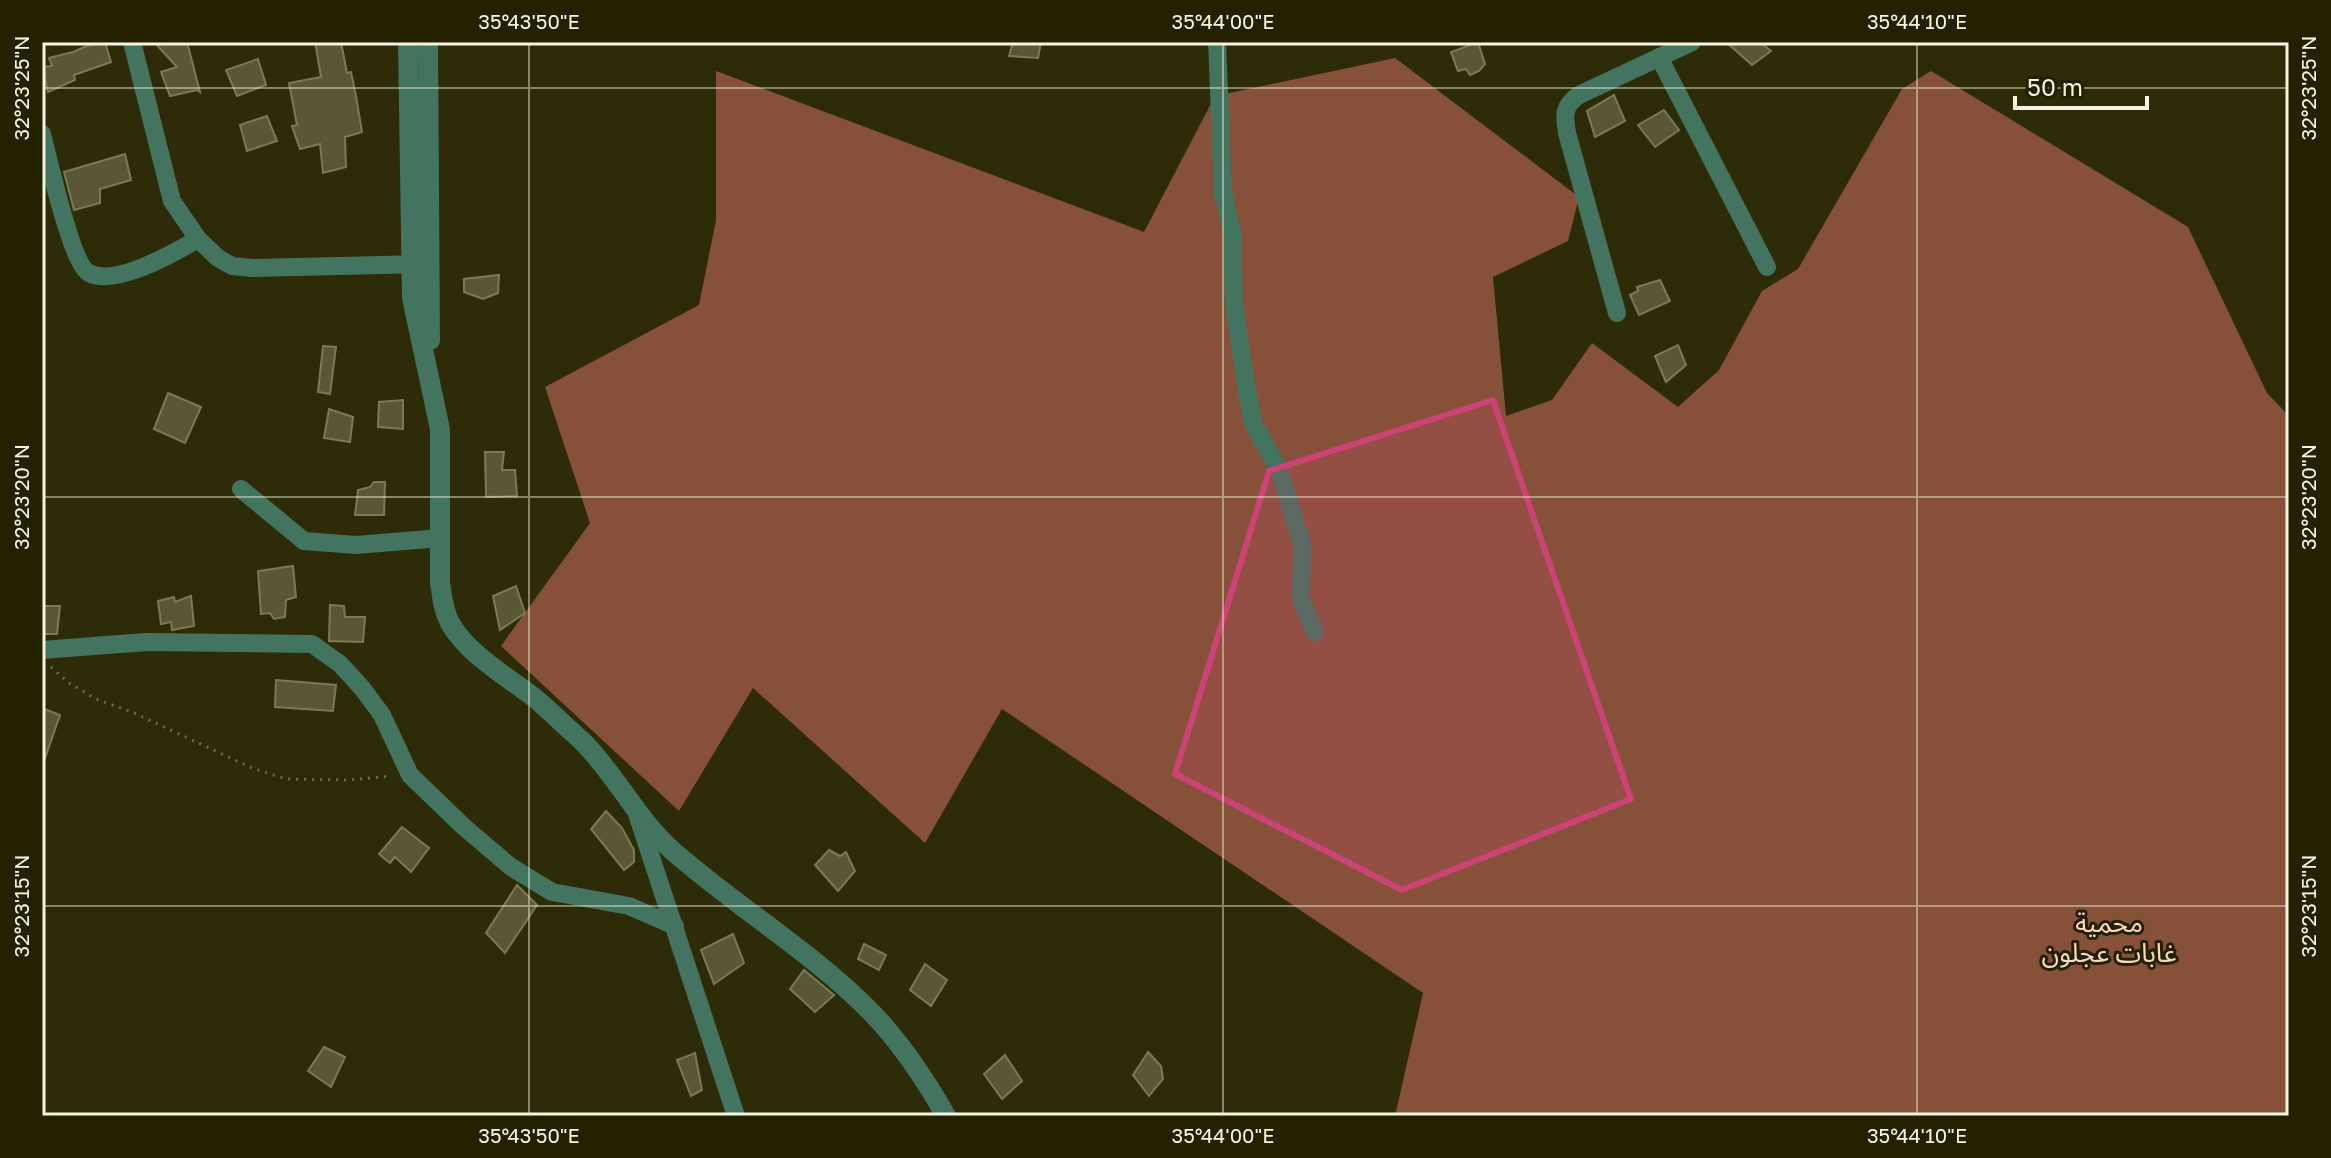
<svg xmlns="http://www.w3.org/2000/svg" width="2331" height="1158" font-family="'Golos Text','Noto Sans Arabic',sans-serif">
	<style>
		.forest { fill: #865138 }
		.building { fill: #5a5735; stroke: #7c7a56; stroke-width: 2 }
		.lines { fill: none; stroke-linecap: round; stroke-linejoin: round }
		.path { stroke: #6e6c4e; stroke-width: 3; stroke-dasharray: 2 6; stroke-linecap: butt }
		.minor { stroke: #42745f; stroke-width: 18 }
		.tertiary { stroke: #42745f; stroke-width: 20 }
		.marked { fill: #cc4476; fill-opacity: 0.2; stroke: #cc4476; stroke-width: 6; stroke-linejoin: round }
		.ticks { fill: none; stroke: #f5f4e0; stroke-width: 2; stroke-opacity: 0.45 }
		.labels { text-anchor: middle; dominant-baseline: central; stroke-width: 6; stroke-linejoin: round; paint-order: stroke }
		.park-label { font-size: 26px; fill: #f9d6c6; stroke: #242100 }
		.neatline { fill: none; stroke: #f5f4e0; stroke-width: 3 }
		.ticks-label { font-size: 20px; text-anchor: middle; fill: #f5f4e0 }
	</style>
	<rect width="100%" height="100%" fill="#2d2b08"/>
	<path class="forest" d="M1395,58l184,139 -11,44 -75,36 13,139 46,-16 40,-57 86,64 41,-37 43,-79 36,-22 104,-180 29,-18 257,156 79,166 22,23v700h-894l28,-123 -421,-284 -77,134 -172,-155 -74,123 -178,-165 89,-123 -45,-136 154,-82 17,-85v-149l428,161 71,-136z"/>
	<g class="building">
		<path d="M96,42h9l6,20 -37,13 1,5 -27,12 -6,-25 10,-1 -3,-8 24,-6z"/>
		<path d="M154,42h33l13,50 -3,-2 -27,6 -9,-24 16,-5z"/>
		<path d="M315,42h26l6,31 4,-1 5,24 6,36 -17,5 1,30 -23,6 -3,-29 -20,5 -8,-23 5,-1 -8,-42 32,-6z"/>
		<path d="M1013,42h28l-3,16 -29,-2z"/>
		<path d="M1478,42l7,22 -6,7 -9,4 -4,-6 -8,2 -7,-19z"/>
		<path d="M1726,42h34l11,9 -19,14z"/>
		<path d="M258,59l8,26 -29,11 -11,-26z"/>
		<path d="M1614,95l11,26 -30,16 -8,-26z"/>
		<path d="M1664,110l15,20 -24,17 -17,-22z"/>
		<path d="M267,116l10,25 -30,10 -7,-26z"/>
		<path d="M125,154l6,26 -31,9v14l-26,7 -10,-38z"/>
		<path d="M499,275l-1,18 -15,6 -19,-7v-13z"/>
		<path d="M1660,280l10,21 -31,14 -9,-20 8,-4 -1,-4z"/>
		<path d="M1678,345l8,20 -20,17 -11,-26z"/>
		<path d="M323,346l13,1 -6,47 -12,-2z"/>
		<path d="M168,393l33,14 -16,36 -31,-14z"/>
		<path d="M403,400v29l-25,-2 1,-25z"/>
		<path d="M329,409l24,8 -3,25 -26,-4z"/>
		<path d="M485,452h19l-2,18h13l2,26 -31,1z"/>
		<path d="M374,482h11l-1,33h-29l3,-25 12,-3z"/>
		<path d="M293,566l3,31 -10,3 -1,17 -11,2 -4,-6 -9,1 -3,-43z"/>
		<path d="M516,586l9,27 -25,17 -7,-34z"/>
		<path d="M191,596l3,30 -22,4 -1,-8 -10,2 -3,-23 16,-4 1,5z"/>
		<path d="M330,605l14,1 1,11h20l-2,25 -34,-1z"/>
		<path d="M42,606h18l-3,28h-15z"/>
		<path d="M276,680l60,5 -3,26 -58,-4z"/>
		<path d="M42,708l18,7 -16,46h-2z"/>
		<path d="M606,811l16,17 12,22v12l-10,8 -33,-41z"/>
		<path d="M402,827l27,21 -18,24 -16,-15 -5,6 -11,-9z"/>
		<path d="M829,850l11,6 6,-4 9,19 -17,20 -23,-26z"/>
		<path d="M517,885l20,20 -32,48 -19,-20z"/>
		<path d="M733,934l11,29 -30,21 -13,-34z"/>
		<path d="M864,944l22,11 -7,15 -21,-11z"/>
		<path d="M925,964l22,16 -16,26 -21,-16z"/>
		<path d="M804,970l30,25 -19,17 -25,-23z"/>
		<path d="M324,1047l21,10 -14,30 -23,-16z"/>
		<path d="M1148,1052l13,14 2,13 -14,17 -16,-21z"/>
		<path d="M695,1053l7,37 -11,6 -14,-36z"/>
		<path d="M1005,1055l17,26 -20,18 -18,-25z"/>
	</g>
	<g class="lines">
		<path class="path" d="M51,667l18,16 27,16 36,13 120,56 34,11 62,1 44,-4"/>
		<g class="minor">
			<path d="M132,42l40,159 26,38 20,19 14,8 20,2 171,-4"/>
			<path d="M1217,42l6,150 9,40 2,72 12,81 7,38 26,47 23,74 -1,55 14,34"/>
			<path d="M1659,57l108,210"/>
			<path d="M42,134c6,23 30,131 47,139 26,14 85,-20 109,-34"/>
			<path d="M1617,313l-50,-180c-3,-18 -4,-27 12,-38l113,-53"/>
			<path d="M241,489l63,52 52,4 85,-7"/>
			<path d="M42,650l104,-8 166,2 28,20 22,24 20,27 28,60 54,52 47,40 41,25 77,14 46,20"/>
			<path d="M637,814l99,302"/>
		</g>
		<g class="tertiary">
			<path d="M408,42l4,256 28,131v153c2,14 3,28 10,41 18,32 58,54 86,76 15,13 30,28 45,41 35,34 55,79 93,112 64,56 138,100 198,161 29,30 53,66 74,103"/>
			<path d="M428,42l2,298"/>
		</g>
	</g>
	<path class="marked" d="M1493,400l138,399 -229,91 -227,-116 94,-303z"/>
	<path class="ticks" d="M529,42v1074M1223,42v1074M1917,42v1074M42,88h2247M42,497h2247M42,906h2247"/>
	<g class="labels">
		<g class="park-label">
			<text x="2109" y="922">محمية<tspan x="2109" dy="30">غابات عجلون</tspan></text>
		</g>
	</g>
	<rect width="2331" height="1158" fill="none" stroke="#242100" stroke-width="88"/>
	<path d="M2015 96v12h132v-12" fill="none" stroke="#f5f4e0" stroke-width="4"/>
	<text x="2027" y="96" font-size="24" fill="#f5f4e0" stroke="#242100" stroke-width="6" paint-order="stroke">50 m</text>
	<rect x="44" y="44" width="2243" height="1070" class="neatline"/>
	<g class="ticks-label">
		<text x="529" y="29">35°43'50"E</text>
		<text x="1223" y="29">35°44'00"E</text>
		<text x="1917" y="29">35°44'10"E</text>
		<text transform="translate(22 88) rotate(-90)" y="7">32°23'25"N</text>
		<text transform="translate(2309 88) rotate(-90)" y="7">32°23'25"N</text>
		<text transform="translate(22 497) rotate(-90)" y="7">32°23'20"N</text>
		<text transform="translate(2309 497) rotate(-90)" y="7">32°23'20"N</text>
		<text transform="translate(22 906) rotate(-90)" y="7">32°23'15"N</text>
		<text transform="translate(2309 906) rotate(-90)" y="7">32°23'15"N</text>
		<text x="529" y="1143">35°43'50"E</text>
		<text x="1223" y="1143">35°44'00"E</text>
		<text x="1917" y="1143">35°44'10"E</text>
	</g>
</svg>
